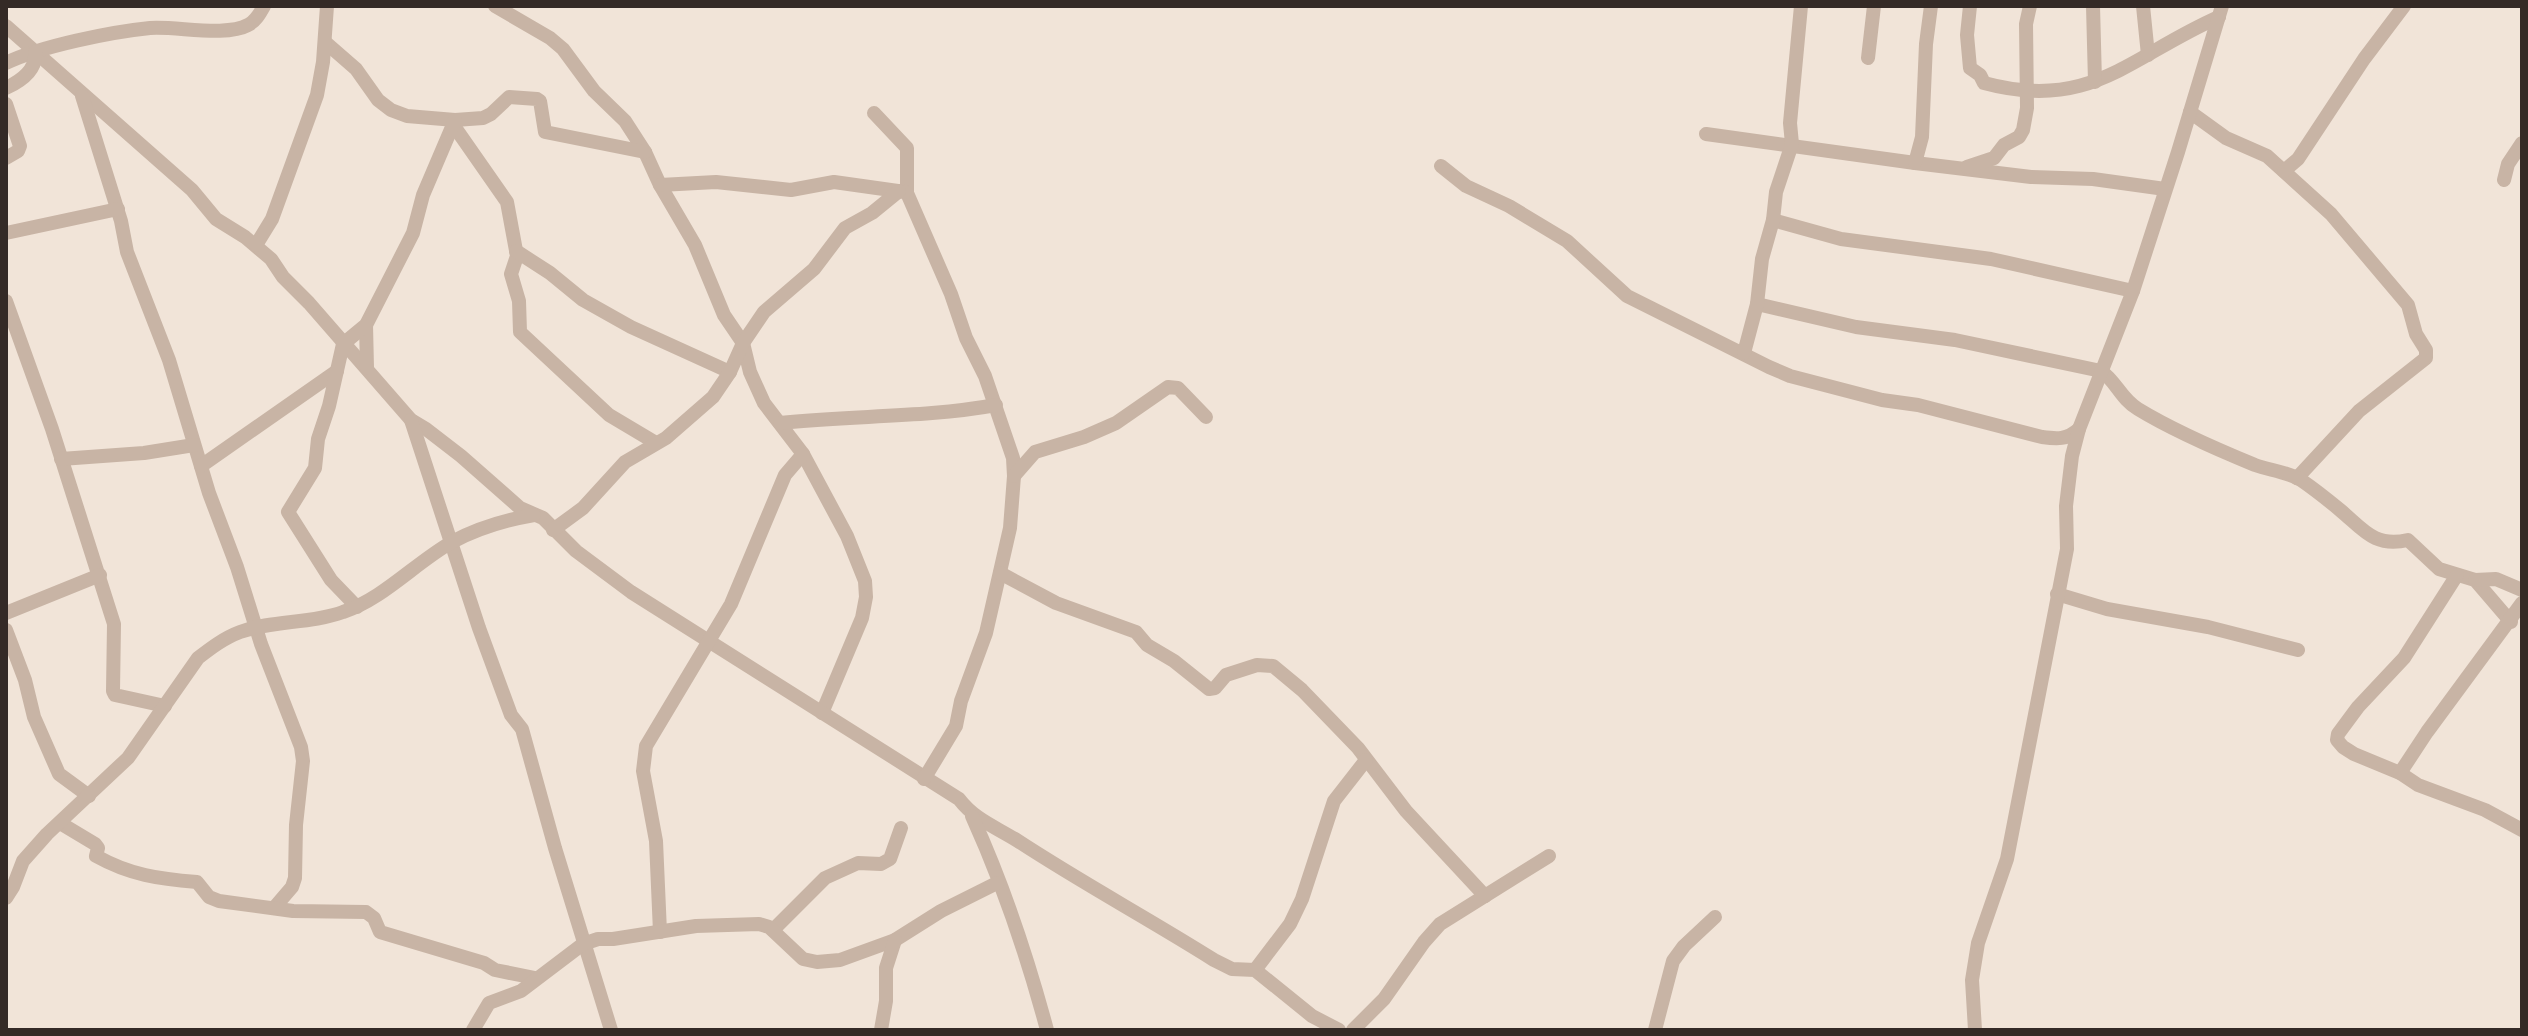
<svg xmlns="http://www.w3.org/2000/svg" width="2528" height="1036" font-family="'Fira Sans',sans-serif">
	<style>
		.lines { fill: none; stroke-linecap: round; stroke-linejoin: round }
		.minor { stroke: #c8b4a5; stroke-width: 14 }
	</style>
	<rect width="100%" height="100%" fill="#f1e4d8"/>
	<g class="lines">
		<g class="minor">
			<path d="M495,6l55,32 13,11 31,42 31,30 20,31 15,33 35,60 29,70 19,28 7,29 14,31 39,51 44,82 18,45 1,16 -4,21 -40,95"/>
			<path d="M1970,6l-3,29 3,33 10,7 4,8c107,29 146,-27 235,-66"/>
			<path d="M2093,6l2,76"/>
			<path d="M2143,6l5,49"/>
			<path d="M6,26l186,164 24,29 29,18 26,22 12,18 26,26 102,117 15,9 35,27 59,52 23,10 33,33 55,41 328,207c16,21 37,28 59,42 64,42 131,78 196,119l18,9 23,1 57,46 27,14"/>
			<path d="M325,42l31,27 22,31 13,10 16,6 48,4 28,-2 8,-4 18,-17 28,2 3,2 5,31 100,20"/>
			<path d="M1868,58l6,-52"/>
			<path d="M6,63c35,-17 105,-31 144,-35 27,-2 76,9 98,-3 8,-4 12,-12 16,-19"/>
			<path d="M6,88c15,-7 31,-18 29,-36"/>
			<path d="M82,96l39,125 6,31 42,108 40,133 28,74 24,77 40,103 2,14 -7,64 -1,53 -3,9 -18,21"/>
			<path d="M6,104l14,42 -2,5 -12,7"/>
			<path d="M2190,112l36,26 41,18 64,58 77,91 8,29 10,16v8l-67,53 -62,67"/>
			<path d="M874,113l33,35v45l44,101 15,44 19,38 28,82 1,18 -4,52 -24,105 -25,68 -5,25 -32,53"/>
			<path d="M454,126l53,76 10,54 -6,18 8,27 1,31 89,83 47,28"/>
			<path d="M1706,134l209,29 116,14 62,2 72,10"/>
			<path d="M1915,163l7,-26 4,-93 5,-38"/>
			<path d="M1441,166l25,20 43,20 58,35 60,55 142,71 21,9 92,24 36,5 124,32c15,2 25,3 37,-8"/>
			<path d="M1967,167l27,-9 10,-13 15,-8 4,-7 4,-22 -1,-84 4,-18"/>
			<path d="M2284,171l14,-12 66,-100 40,-53"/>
			<path d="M2504,180l4,-16 14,-21"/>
			<path d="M660,185l56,-3 75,8 43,-8 71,10"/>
			<path d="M1773,220l68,19 150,20 142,32"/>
			<path d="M6,233l112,-24"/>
			<path d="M256,245l16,-26 45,-124 6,-33 4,-56"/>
			<path d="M516,251l34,22 33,27 48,27 99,45"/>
			<path d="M6,301l46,128 62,195 -1,67 2,4 50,11"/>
			<path d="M1757,304l99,23 99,13 146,31c15,10 20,28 37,38 36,22 78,40 117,56 14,5 33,7 46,15 13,9 27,20 39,30 23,19 34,38 68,30l31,29 36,11 36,42"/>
			<path d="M366,325l1,43"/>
			<path d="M1744,353l13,-49 5,-45 11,-39 3,-28 16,-48 -2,-21 11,-117"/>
			<path d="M411,420l68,208 32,87 11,14 33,119 56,182"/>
			<path d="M780,423c73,-8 144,-5 216,-18"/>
			<path d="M61,459l83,-6 50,-8"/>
			<path d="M201,466l136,-95"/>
			<path d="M1014,476l21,-24 49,-15 32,-14 52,-36 10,1 28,29"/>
			<path d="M553,530l30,-22 42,-46 41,-24 47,-41 17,-25 13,-29 21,-31 50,-43 31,-41 27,-15 27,-22"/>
			<path d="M1000,573l56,30 80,29 11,13 27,16 35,28 6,-1 11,-13 31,-10 16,1 29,24 56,58 48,63 79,85"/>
			<path d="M2457,575l-53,83 -46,49 -20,27 -1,6 6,7 11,7 46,19 18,12 67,25 37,20"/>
			<path d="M2475,580l21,-1 26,11"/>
			<path d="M2057,594l50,15 101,18 90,23"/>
			<path d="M357,607l-26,-27 -43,-68 27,-44 3,-29 11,-33 14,-62 23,-19 47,-92 10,-38 32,-75"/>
			<path d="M6,613l94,-38"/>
			<path d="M6,630l19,50 9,37 25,57 30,22"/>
			<path d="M2400,773l27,-41 95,-129"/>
			<path d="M972,816c30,66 56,143 75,214"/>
			<path d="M60,823l35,21 3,4 -2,8c34,19 63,23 101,26l12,15 10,4 74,10 73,1 8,6 6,14 104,31 11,7 40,8"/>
			<path d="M6,898l7,-11 10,-26 24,-27 81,-76 70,-100c13,-10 26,-20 42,-26 32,-12 70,-8 103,-20 40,-13 72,-49 109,-70 26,-14 53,-22 82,-27"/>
			<path d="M773,930l52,-52 33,-15 23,1 9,-5 11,-31"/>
			<path d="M660,932l-4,-91 -13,-70 3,-25 85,-142 54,-129 18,-21"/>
			<path d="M1255,970l35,-46 12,-25 32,-98 32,-41"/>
			<path d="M473,1030l16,-27 32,-12 62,-47 15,-5h15l83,-13 63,-2 10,3 34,32 14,3 23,-2 55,-20 46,-29 56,-28"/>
			<path d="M881,1030l5,-29v-33l9,-28"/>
			<path d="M1353,1030l31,-31 40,-57 16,-18 109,-68"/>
			<path d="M1655,1030l18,-69 11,-15 31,-29"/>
			<path d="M1975,1030l-3,-50 6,-37 29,-84 60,-310 -1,-43 6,-50 7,-27 54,-138 45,-139 44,-146"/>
		</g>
	</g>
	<rect width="2528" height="1036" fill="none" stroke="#342a26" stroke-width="16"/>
</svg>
